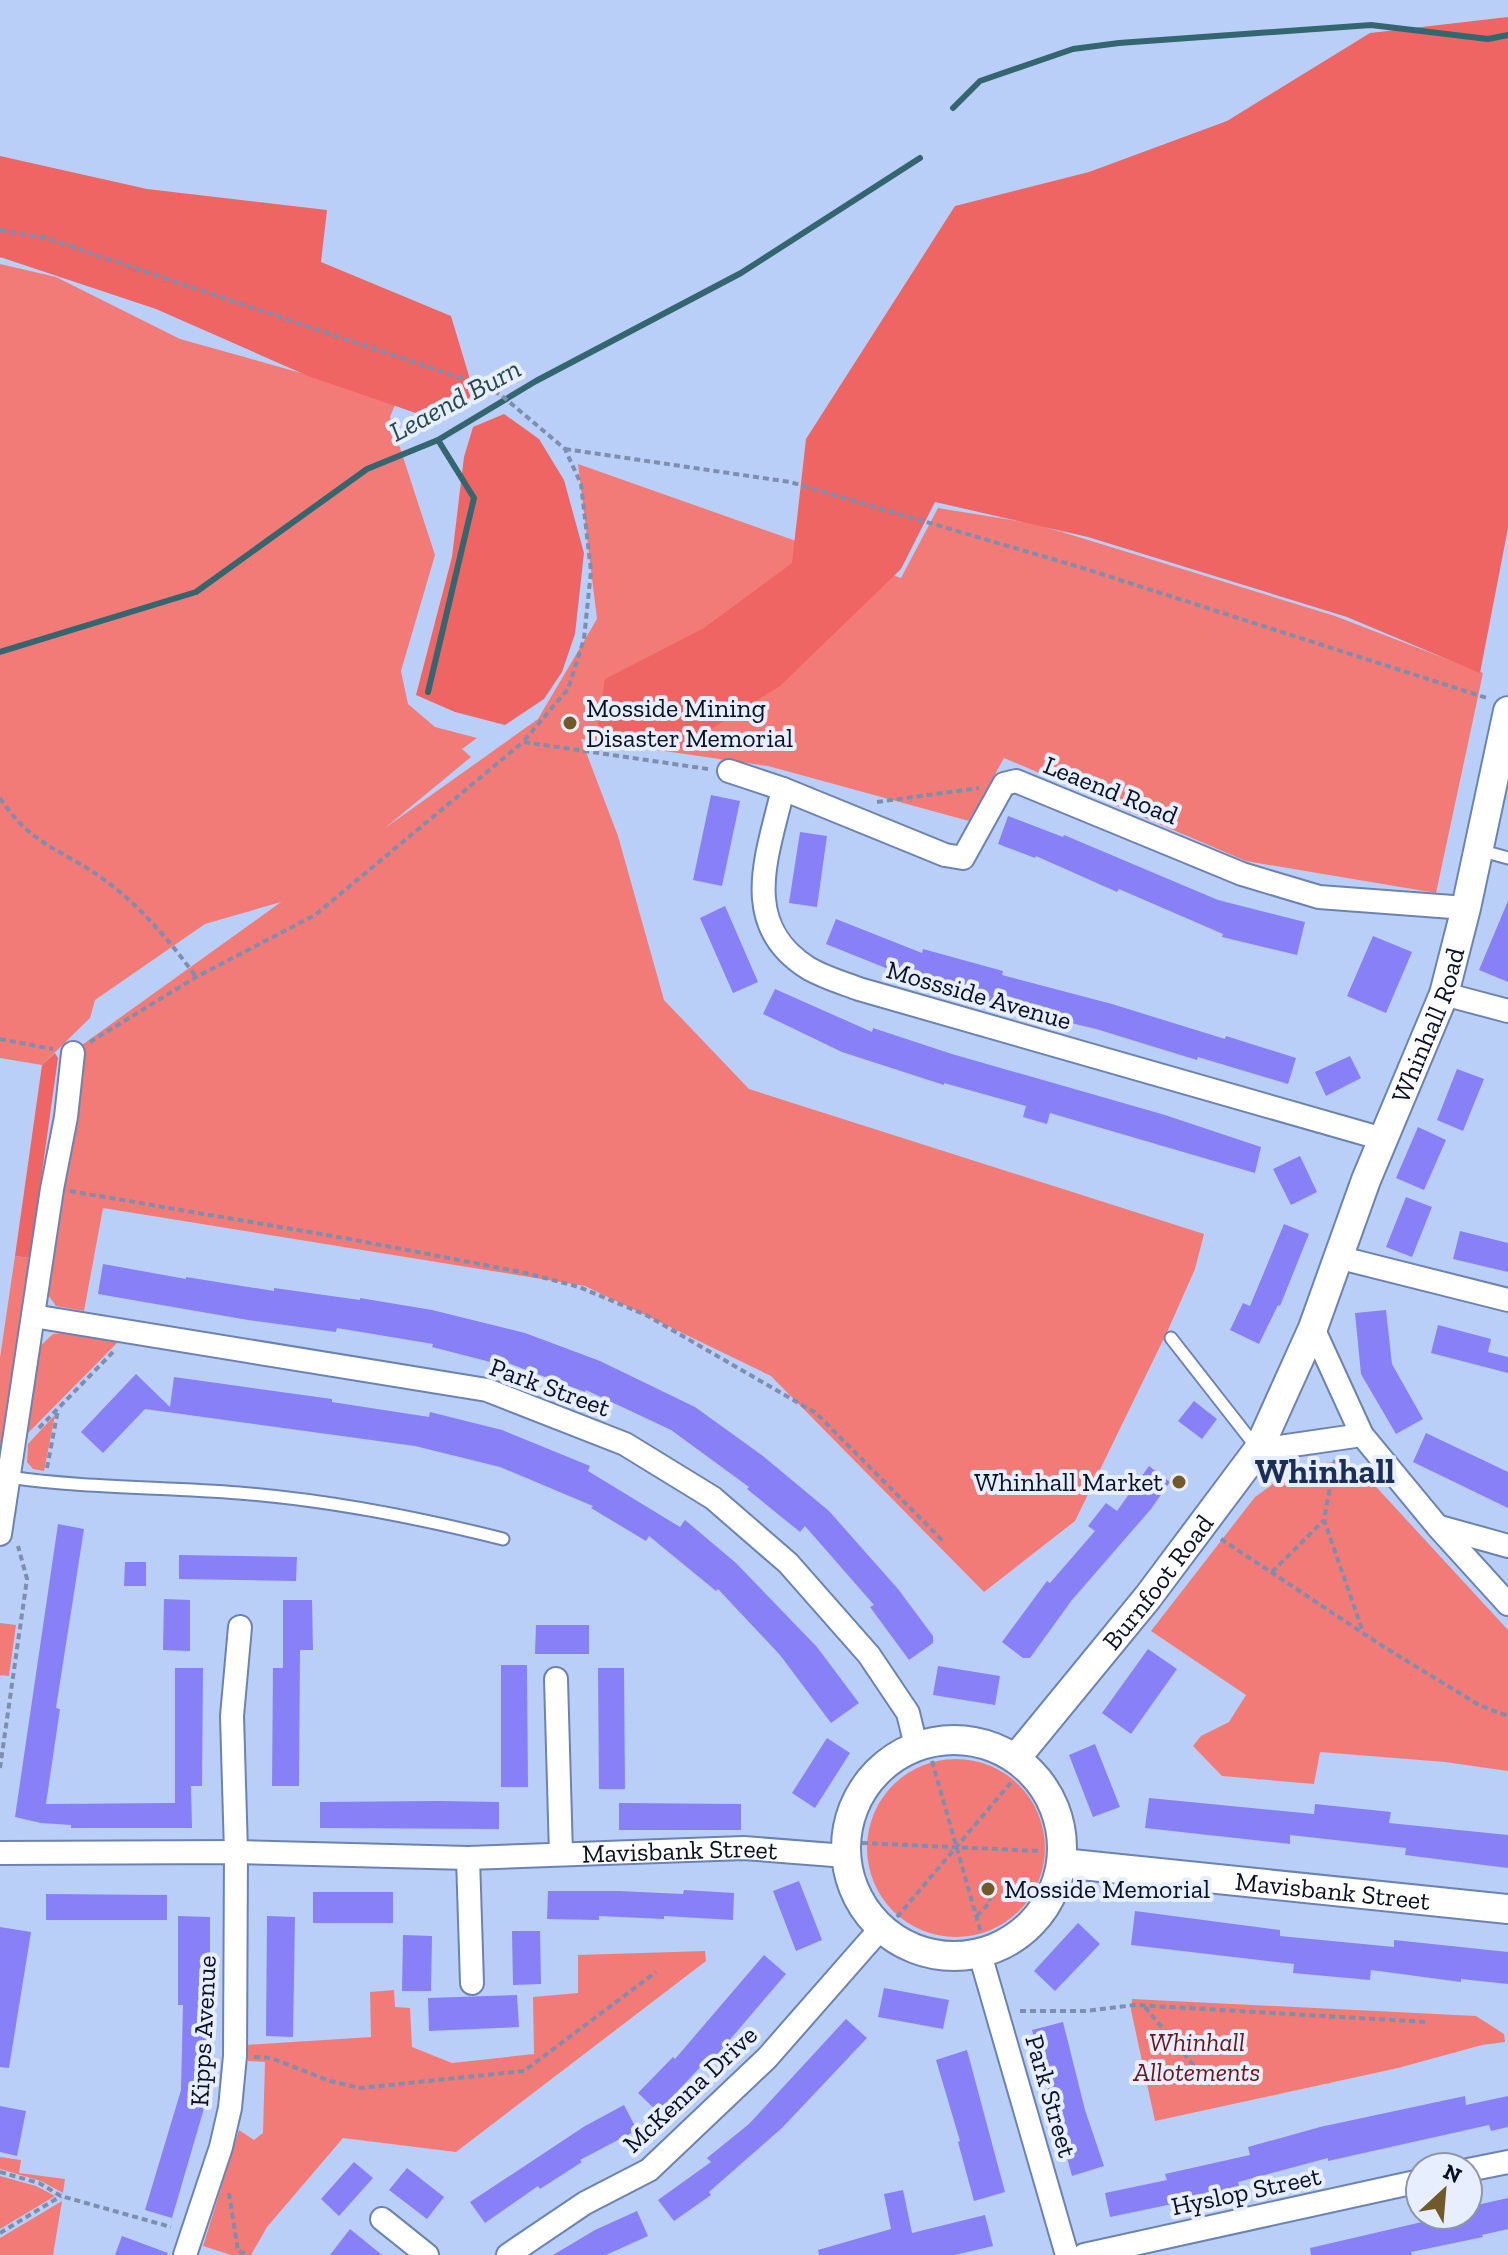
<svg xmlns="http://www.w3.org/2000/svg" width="1508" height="2255" font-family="'Zilla Slab',serif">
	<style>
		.green { fill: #f27b78 }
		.forest { fill: #ee6564 }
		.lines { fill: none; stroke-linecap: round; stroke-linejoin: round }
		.stream { stroke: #34666f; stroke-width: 6 }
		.building { fill: #8780f6 }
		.service-casing { stroke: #6c83b2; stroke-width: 15 }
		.minor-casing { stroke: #6c83b2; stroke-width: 26 }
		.tertiary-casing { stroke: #6c83b2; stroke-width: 32 }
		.path { stroke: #7d8eae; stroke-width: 4; stroke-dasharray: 6 4; stroke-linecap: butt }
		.service { stroke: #fff; stroke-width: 11 }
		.minor { stroke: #fff; stroke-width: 22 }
		.tertiary { stroke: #fff; stroke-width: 28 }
		.poi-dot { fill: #71592a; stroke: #e7efff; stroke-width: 3 }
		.labels { text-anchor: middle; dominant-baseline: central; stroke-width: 8; stroke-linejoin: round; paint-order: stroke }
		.poi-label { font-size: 26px; fill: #091123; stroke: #e7efff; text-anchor: start }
		.street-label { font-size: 26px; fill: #091123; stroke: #e7efff }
		.park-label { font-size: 26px; font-style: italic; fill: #6b1419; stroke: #e7efff }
		.water-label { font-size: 28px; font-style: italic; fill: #27494d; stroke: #e7efff }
		.district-label { font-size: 34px; font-weight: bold; fill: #1b2e56; stroke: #e7efff }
	</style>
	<rect width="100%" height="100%" fill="#bacff7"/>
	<g class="green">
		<path d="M0,264l56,13 124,62 217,61 -7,17 45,138 -34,116 7,33 27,23 42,11 -15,11 9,8 -86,71 153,-109 59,-100 -19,-155 323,114 37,-70 98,16 299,92 148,57 -47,220 -190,-32 -242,-103 -35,63 -201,-55 -187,-27 37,97 46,164 85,89 455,145 -9,35 -27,61 -93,191 -91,71 -213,-216 -186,-90 -482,-78 -19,103 -28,-5 -10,-14 29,-242 206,-148 -76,22 -110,76 -5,18 -48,47 -42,-7z"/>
		<path d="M15,1256l15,2 -27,193 -3,1v-94z"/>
		<path d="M66,1333l54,7 -96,97 14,-89 15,-14z"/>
		<path d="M55,1415l-11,56 -11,-2 -6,-7 1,-18z"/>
		<path d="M1337,1462l19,3 152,165v141l-63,-9 -125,-10 -6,32 -92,-8 -29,-30 8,-10 28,-14 17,-27 -95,-64 104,-134 33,-24 25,-9z"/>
		<path d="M0,1623l16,2 -7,51 -9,-1z"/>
		<circle cx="956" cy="1848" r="89"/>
		<path d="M705,1951l1,10 -250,191 -113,-14 -76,89 -16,28h-20l-28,-9 36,-116 15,10 9,-7 2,-71 -17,-1 -2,-16 125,-8 -1,-45 24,-2 1,17 15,1 2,39 40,16 82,-9 -1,-57 45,-4v-38z"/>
		<path d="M1132,1999l344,17 28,18 1,8 -23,3 -84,23 -243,53 -24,-111z"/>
		<path d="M0,2157l21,3 -2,13 46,6 -2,14 -22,-12 -41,-12z"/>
		<path d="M0,2176l36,10 19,10 -55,33z"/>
		<path d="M62,2201l-9,54h-53v-17z"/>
	</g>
	<g class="forest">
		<path d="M1508,17v511l-28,145 -133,-56 -259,-80 -153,-35 -34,67 -121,117 -104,65 -79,-22 8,-50 99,-51 88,-65 14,-124 149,-233 134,-34 138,-51 143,-88z"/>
		<path d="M0,156l147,33 180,21 -6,52 130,54 24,80 -36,25 -131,-45 -152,-67 -156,-52z"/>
		<path d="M504,414l35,25 25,41 20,73 -9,81 -13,38 -18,27 -39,26 -50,-13 -39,-17 36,-138 12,-100 9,-30z"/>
		<path d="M55,1053l3,5 -28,200 -15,-2 27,-191z"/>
	</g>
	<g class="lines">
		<g class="stream">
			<path d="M953,108l27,-27 93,-32 46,-6 252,-18 117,14 20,-4"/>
			<path d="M0,652l196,-60 171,-123 71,-29 98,-59 205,-108 179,-115"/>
			<path d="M428,692l46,-194 -36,-58"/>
		</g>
	</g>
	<g class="building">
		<path d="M711,795l29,6 -18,85 -29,-6z"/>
		<path d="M1008,816l55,21 1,-2 154,65 87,22 -8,33 -75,-18 1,-3 -104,-45 -2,3 -81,-36 -1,2 -37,-14z"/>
		<path d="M800,832l27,4 -10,71 -28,-4z"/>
		<path d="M1508,901v81l-29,-12z"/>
		<path d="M725,906l33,76 -25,11 -33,-75z"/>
		<path d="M836,919l86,34 1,-4 80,22 -1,4 110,29 113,35 1,-3 70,22 -8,26 -90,-27 -1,3 -101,-31 -83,-20 -95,-28 -92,-37z"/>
		<path d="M1373,936l39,16 -26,61 -39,-17z"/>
		<path d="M775,989l97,43 1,-4 79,26 213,61 96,32 -6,26 -205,-60 -3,11 -24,-7 3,-11 -82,-23v2l-102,-33 -79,-38z"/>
		<path d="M1350,1056l11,22 -35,18 -11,-24z"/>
		<path d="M1457,1069l27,10 -21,52 -26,-11z"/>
		<path d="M1418,1127l28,13 -22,50 -28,-12z"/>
		<path d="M1300,1156l17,36 -26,13 -18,-36z"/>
		<path d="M1406,1197l26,10 -20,50 -26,-10z"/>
		<path d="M1284,1224l25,10 -29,72 -2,-1 -19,39 -29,-14 13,-27 7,3z"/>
		<path d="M1460,1231l48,12v29l-55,-13z"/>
		<path d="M103,1264l83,15v-2l88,14v-3l86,12v-2l72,12 93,23 75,28 95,46 68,49 66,55 69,78 35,47v7l-24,17 -39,-53 4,-2 -69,-79 -5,6 -53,-43 2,-2 -78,-57 -85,-40 -1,2 -82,-31 -1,4 -70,-18 1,-3 -96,-16 -1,4 -88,-12 -150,-26z"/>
		<path d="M1386,1310l6,54 31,55 -27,15 -35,-60 -6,-61z"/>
		<path d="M1438,1325l53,14 -3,13 20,5v16l-77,-20z"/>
		<path d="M136,1374l34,33 4,-30 158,22v3l97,15 1,-5 72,18 88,36 -2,5 92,56 5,-7 51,43 81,84 42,56 -28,20 -51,-68 -62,-66 -2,2 -67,-55 -3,5 -55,-33 2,-2 -93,-39 -85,-21 -270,-37 -42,44 -22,-21z"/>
		<path d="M1194,1401l23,18 -15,20 -24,-18z"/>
		<path d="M1426,1433l82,39v36l-95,-46z"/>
		<path d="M1149,1466l21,16 -19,27 -79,91 -42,58h-7l-21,-16 45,-61 3,2 45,-52 -7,-5 18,-23 11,8z"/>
		<path d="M58,1524l26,5 -28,179 4,1 -14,95 129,-1v-135h28l-1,118h-11l1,42h-121v-3l-30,-2 -26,-6z"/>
		<path d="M179,1555l118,2 -1,24 -117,-2z"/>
		<path d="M125,1562h21v24h-22z"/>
		<path d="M164,1599l26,1v51l-27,-1z"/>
		<path d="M283,1600h29l1,50h-13l-1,136h-27l1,-118h10z"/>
		<path d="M536,1625h53v29h-54z"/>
		<path d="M1148,1649l29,20 -46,65 -29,-21z"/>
		<path d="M501,1665h26l1,122h-27z"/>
		<path d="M938,1666l62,10 -5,29 -62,-10z"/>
		<path d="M598,1668h26l1,121h-26z"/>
		<path d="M827,1738l23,15 -35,55 -23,-15z"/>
		<path d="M1095,1744l25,63 -27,10 -24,-62z"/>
		<path d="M1149,1798l165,16 1,-10 76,8 -2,11 119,12v33l-103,-13 1,-7 -116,-13v9l-145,-16z"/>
		<path d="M440,1801l59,1v27l-179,-1v-26z"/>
		<path d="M619,1803l122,1v26h-122z"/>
		<path d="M799,1881l23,59 -26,11 -23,-60z"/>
		<path d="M684,1890l50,3 -1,27 -69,-4v3l-65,-3v4l-52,-1 1,-28h71l64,3z"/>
		<rect x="313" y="1892" width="80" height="31"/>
		<path d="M46,1894l121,1v25h-121z"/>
		<path d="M1135,1911l145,19v6l114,11v-7l114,12v32l-47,-5v3l-90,-12 -1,10 -77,-7 1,-9 -163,-19z"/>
		<path d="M178,1916l32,1v97l-3,84 -35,120 -27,-8 36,-120 2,-85h-5z"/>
		<path d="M267,1916l28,1 -2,120 -27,-1z"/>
		<path d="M1078,1923l22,21 -45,47 -21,-20z"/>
		<path d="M0,1927l31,5 -22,136 -9,-1z"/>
		<path d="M512,1931h28l1,53 -28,1z"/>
		<path d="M403,1935l29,1 -1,55h-29z"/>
		<path d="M764,1955l22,19 -77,90 -3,-3 -48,51 -20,-19 35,-36 2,2z"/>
		<path d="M884,1988l65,12 -6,29 -65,-12z"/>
		<path d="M517,1995l2,32 -90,4 -1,-33z"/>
		<path d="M846,2019l21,19 -85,90 -73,64 2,3 -37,26 -16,-21 53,-38 -4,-4 42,-34z"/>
		<path d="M1063,2022l22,88 19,56 -32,10 -40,-146z"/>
		<path d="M967,2050l38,142 -31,9 -16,-59 2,-1 -24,-81z"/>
		<path d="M1465,2096l1,9 42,-9v31l-17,4 -2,-6 -161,36v-3l-90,24 2,8 -130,27 -5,-24 62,-13 -2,-6 85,-19 -2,-8 72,-20z"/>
		<path d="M624,2105l13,25 -57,30 2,2 -42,27 -2,-3 -53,37 -15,-21 115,-76z"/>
		<path d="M0,2106l26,5 -9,45 -17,-4z"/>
		<path d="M354,2162l19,16 -34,38 -18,-17z"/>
		<path d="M407,2168l37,29 -17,22 -38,-29z"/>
		<path d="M903,2190l9,43 73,-18 8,31 -38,9h-136l-1,-5 73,-21 -7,-35z"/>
		<path d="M1508,2198v31l-26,6 1,2 -72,15 1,3h-101l-1,-7 112,-26v-2l17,-5h29v-8z"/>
		<path d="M637,2211l11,25 -42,19h-53l42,-25z"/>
		<path d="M350,2229l32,26h-52z"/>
		<path d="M122,2236l46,17 -1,2h-52z"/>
	</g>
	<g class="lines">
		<defs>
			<g id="service">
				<path d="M1479,850l29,8"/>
				<path d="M1171,1338l86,110"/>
				<path d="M8,1477c77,11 154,10 231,16 89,7 177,24 264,46"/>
			</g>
			<g id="minor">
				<path d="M729,771l54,18c-15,65 -45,135 25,179 15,9 35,15 51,21l524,150"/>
				<path d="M783,789l162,66 18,3 41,-74 12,-3 226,93 77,23 147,11"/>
				<path d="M1444,994l64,17"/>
				<path d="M1337,1257l171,43"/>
				<path d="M33,1316l454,74 138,54 88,54 75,65 81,92 39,58 8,33"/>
				<path d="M1313,1328l49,107 76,92 70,77"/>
				<path d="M1258,1450l104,-15"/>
				<path d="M1440,1527l68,19"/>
				<path d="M0,1534l52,-345 14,-72 7,-64"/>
				<path d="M556,1679l5,175"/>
				<path id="s1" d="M0,1853l236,-1 232,6 276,-10 102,8"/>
				<path d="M468,1858l4,125"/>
				<path d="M980,1954l87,301"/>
				<path d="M1468,2170l40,-8"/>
				<path d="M382,2219l45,36"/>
				<path d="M185,2255l36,-108 9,-39 5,-52 1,-204 -4,-136 8,-89"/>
				<path d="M508,2255l77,-52 64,-33 118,-112 114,-130"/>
				<path d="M1084,2255l336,-74"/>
			</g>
			<g id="tertiary">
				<circle cx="954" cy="1848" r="108"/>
				<path id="s2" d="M1016,1758l132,-161 110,-147 55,-122 53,-148 78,-186 22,-86 42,-197"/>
				<path id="s3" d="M1062,1863l446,46"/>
			</g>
		</defs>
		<use href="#service" class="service-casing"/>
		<use href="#minor" class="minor-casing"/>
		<use href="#tertiary" class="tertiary-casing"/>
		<g class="path">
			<path d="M0,230l49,9 427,144 25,12 64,54 16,35 10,87 -7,68 -16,50 -45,53"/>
			<path d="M565,449l225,33 293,86 404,130"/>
			<path d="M0,798c32,49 63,51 106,83 35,26 65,61 90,96"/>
			<path d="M877,802l102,-14"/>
			<path d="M0,1039l53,10"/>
			<path d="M90,1042l106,-65 119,-62 208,-173 185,27"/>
			<path d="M70,1191l280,48 176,34 53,14 67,28 170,98 129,130"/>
			<path d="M39,1428l75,-77"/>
			<path d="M1335,1460l-11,60 39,112"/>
			<path d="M47,1468l11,-58"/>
			<path d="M1221,1539l163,108 95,58 29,11"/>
			<path d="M1272,1572l52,-52"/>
			<path d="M932,1761l49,172"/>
			<path d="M0,1768l27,-189 -9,-33"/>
			<path d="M862,1843l179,8"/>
			<path d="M977,1916l13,-14 -1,-7"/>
			<path d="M897,1917l116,-137"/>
			<path d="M1145,2007l65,78"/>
			<path d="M1020,2011h65l50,-6 291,17"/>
			<path d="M254,2057l17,1 59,23 30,7 164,-17 132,-99"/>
			<path d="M0,2172l39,11 22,13 110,31"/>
			<path d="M229,2193l9,58 11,4"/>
			<path d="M0,2233l61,-37"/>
		</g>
		<use href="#service" class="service"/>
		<use href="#minor" class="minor"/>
		<use href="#tertiary" class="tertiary"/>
	</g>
	<g class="poi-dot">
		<circle cx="570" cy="723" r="8"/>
		<circle cx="1179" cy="1482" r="8"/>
		<circle cx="988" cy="1889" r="8"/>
	</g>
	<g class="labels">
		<g class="poi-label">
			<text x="586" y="708">Mosside Mining<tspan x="586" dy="30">Disaster Memorial</tspan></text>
			<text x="1163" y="1482" text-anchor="end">Whinhall Market</text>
			<text x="1004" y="1889">Mosside Memorial</text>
		</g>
		<g class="street-label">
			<text transform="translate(1111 790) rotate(22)">Leaend Road</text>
			<text transform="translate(979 995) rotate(16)">Mossside Avenue</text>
			<text stroke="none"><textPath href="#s2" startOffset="850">Whinhall Road</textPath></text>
			<text transform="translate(550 1387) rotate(20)">Park Street</text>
			<text stroke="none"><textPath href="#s2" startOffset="226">Burnfoot Road</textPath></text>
			<text stroke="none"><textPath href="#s1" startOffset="680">Mavisbank Street</textPath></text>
			<text stroke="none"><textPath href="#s3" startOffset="272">Mavisbank Street</textPath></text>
			<text transform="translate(203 2031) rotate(-87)">Kipps Avenue</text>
			<text transform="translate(690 2089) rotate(-43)">McKenna Drive</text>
			<text transform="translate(1051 2096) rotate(74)">Park Street</text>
			<text transform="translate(1246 2191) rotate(-12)">Hyslop Street</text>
		</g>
		<g class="park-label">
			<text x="1197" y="2042">Whinhall<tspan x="1197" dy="30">Allotements</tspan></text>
		</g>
		<g class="water-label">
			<text transform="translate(455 400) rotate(-28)">Leaend Burn</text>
		</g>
		<g class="district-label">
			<text x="1325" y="1471">Whinhall</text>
		</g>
	</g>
	<g transform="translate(1444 2191) rotate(26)"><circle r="38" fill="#e7efff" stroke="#8e96a7" stroke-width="2"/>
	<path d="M0-6L14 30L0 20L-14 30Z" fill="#71592a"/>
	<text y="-12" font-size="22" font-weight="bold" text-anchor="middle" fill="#091123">N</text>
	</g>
</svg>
